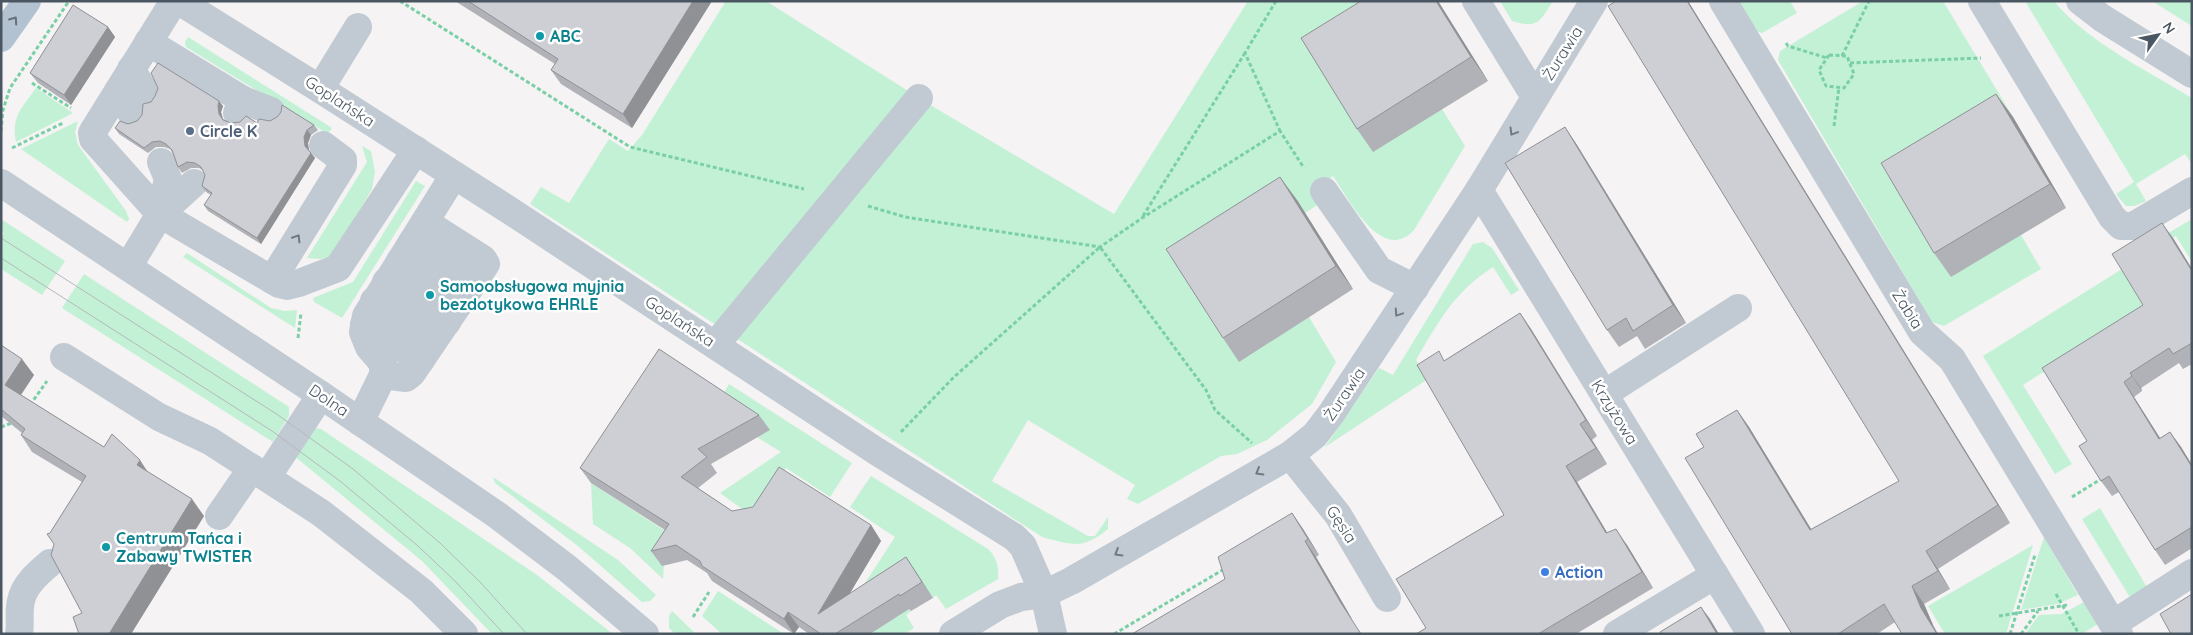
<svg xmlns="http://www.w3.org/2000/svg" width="2193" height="635" font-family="Quicksand,sans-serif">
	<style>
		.green { fill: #c3f1d5 }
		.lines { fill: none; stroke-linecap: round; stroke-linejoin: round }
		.path { stroke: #7ad0a6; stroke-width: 3; stroke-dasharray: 4 2.5; stroke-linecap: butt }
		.minor { stroke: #c1cad2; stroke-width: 28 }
		.major { stroke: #b3c2d1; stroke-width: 28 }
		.tram { stroke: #b5b8bd; stroke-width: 1 }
		.wall { fill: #b0b2b7 }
		.shaded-wall { fill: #909195 }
		.building { fill: #cdcfd5; stroke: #909195 }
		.oneway { stroke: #64717d }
		.oneway2 { stroke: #6e7983 }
		.culture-dot { fill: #0f9aa8; stroke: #fff; stroke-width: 2 }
		.service-dot { fill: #5c6f8a; stroke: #fff; stroke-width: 2 }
		.shop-dot { fill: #3f7fe0; stroke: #fff; stroke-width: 2 }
		.labels { text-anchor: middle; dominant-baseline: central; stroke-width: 5; stroke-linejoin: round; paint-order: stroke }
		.culture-label { font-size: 16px; font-weight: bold; fill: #0d838f; stroke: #fff; text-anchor: start }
		.street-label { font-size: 16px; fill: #4a5661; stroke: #fff }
		.service-label { font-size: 16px; font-weight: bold; fill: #4e5e75; stroke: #fff; text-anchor: start }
		.shop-label { font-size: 16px; font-weight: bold; fill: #366cbe; stroke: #fff; text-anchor: start }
	</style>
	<rect width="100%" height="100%" fill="#f5f3f3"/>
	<g class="green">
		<path d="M726,1h40l161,102 187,111 134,-213h167l27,108 23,37 -51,84c-32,35 -66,-32 -81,-54l-22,16 8,12 -14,9 -66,148 70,-44 27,45 -24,42 -45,36 -30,14 -16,2 -83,48 -11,-5 8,-14 -107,-65 -36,61 96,55h7l13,-19v12c-25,21 -36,16 -66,8l-512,-333 11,-17 28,16 40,-64 19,12 14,-16z"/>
		<path d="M1500,1h53c-14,21 -14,28 -41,20z"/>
		<path d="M1738,1h52l7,12 -35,20 -6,-2z"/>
		<path d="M1863,1h80l70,116 8,118 20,34 -97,57 -12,-4 -154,-262 2,-9z"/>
		<path d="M2025,1h29c32,40 94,70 138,97v66l-7,-10 -49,30 10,17 -12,5h-8l-10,-12 18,-12z"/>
		<path d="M2152,1h40v25z"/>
		<path d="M188,37l144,91 -4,6 -142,-87 -1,-5z"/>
		<path d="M36,88l37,25 -57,29c-5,-26 6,-34 20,-54z"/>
		<path d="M78,121l-3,11 3,13 48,66 3,8 -2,3 -106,-73z"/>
		<path d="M362,146l9,5 4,21 -3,17 -40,68 -12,2 -13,-1 60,-96z"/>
		<path d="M416,181l9,5 -83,132 -28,-16 -1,-4 40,-16z"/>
		<path d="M1,219l64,42 -23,34 -41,-26v-32l3,-4 -3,-1z"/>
		<path d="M2192,219v43l-16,-26 -22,14 -4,-6z"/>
		<path d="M1483,242l9,6 27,42 -8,5 -18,-28c-39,25 -54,54 -77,93l12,19 -103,68 54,-79 14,7 80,-131z"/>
		<path d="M187,253l84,55 14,3 12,-1 -2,18 -112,-71z"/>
		<path d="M2122,269l34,55 -73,23 -60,38 49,79 -17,10 -72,-118z"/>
		<path d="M84,274l205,133v9l-16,26 -211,-134z"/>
		<path d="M729,384l123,79 -22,34 -44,-29 -34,48 -32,-23 61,-41 -24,-15 -36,-39z"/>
		<path d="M315,428l6,1 216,146 76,59h-121l-70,-73 -129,-106z"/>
		<path d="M871,476l117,73c9,9 11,18 10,30l-52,30 -10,-14 -3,3 -17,-25 -21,14 16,24 -5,4 8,13 -10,6h-34v-44l-5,-7 30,-46 -45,-30z"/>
		<path d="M493,477l125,83 38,35 -6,6 -8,1 -64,-56 -83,-63z"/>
		<path d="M591,483l88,57 -15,23 -1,16 -33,-31 -37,-24z"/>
		<path d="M2100,508l48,81 -17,10 -49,-80z"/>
		<path d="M2044,537l34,58 -21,9 -36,6z"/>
		<path d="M2033,545l-27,89h-61l-17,-28z"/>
		<path d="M718,591l66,43h-62l-20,-18z"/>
		<path d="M2084,602l14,22 -16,10h-57l14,-19 23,-1z"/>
		<path d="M672,611l24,23h-21l-6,-6v-12z"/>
	</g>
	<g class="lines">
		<g class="path">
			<path d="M400,1l230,146 174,42"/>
			<path d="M1276,1l-31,52 35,78"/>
			<path d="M1786,43l2,3 39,12"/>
			<path d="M1829,55l18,1 7,18 -10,14 -18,-2 -7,-16z"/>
			<path d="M1842,56l27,-55"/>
			<path d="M1850,63l131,-5"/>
			<path d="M32,83l39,25"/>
			<path d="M1834,126l5,-39"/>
			<path d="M1,131l2,-21 7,-22 59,-87"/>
			<path d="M12,148l51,-25"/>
			<path d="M868,206l37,11 195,30 42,-29 138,-87 24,37"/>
			<path d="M1143,216l102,-163"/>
			<path d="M298,338l3,-25"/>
			<path d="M30,405l17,-24"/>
			<path d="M1,427l11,-4"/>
			<path d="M901,432l53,-55 146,-130 106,143 9,20 37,33"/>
			<path d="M2072,497l29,-18"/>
			<path d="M2056,594l23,40"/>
			<path d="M1999,616l68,-11"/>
			<path d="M693,617l16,-25"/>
			<path d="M1114,634l112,-66"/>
			<path d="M2010,634l25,-79"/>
			<path d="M2021,634l17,-23"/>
		</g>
		<g class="minor">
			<path d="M179,1l141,88 192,123 364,239 138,86 9,9 21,48 9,40"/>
			<path d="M1476,1l59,96"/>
			<path d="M1723,1l199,331 30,27 167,275"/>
			<path d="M1982,1l130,216 9,9h12l59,-35"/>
			<path d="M2080,1l22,17 90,56"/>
			<path d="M148,42l95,58v5l-6,8"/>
			<path d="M131,69l15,25"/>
			<path d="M320,89l38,-62"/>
			<path d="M118,91l14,23"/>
			<path d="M243,100l28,11"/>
			<path d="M1,183l320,212 176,120 70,53 78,66"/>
			<path d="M1479,190l272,444"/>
			<path d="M1324,191l55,79 36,18"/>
			<path d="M160,214l119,70 8,2 12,-3 39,-15 78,-118"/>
			<path d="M160,214l8,-35 -7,-17"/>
			<path d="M160,214l34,-31"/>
			<path d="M412,242l62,39"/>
			<path d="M400,261l61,39"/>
			<path d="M128,267l32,-53 -67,-75 -1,-6 82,-132"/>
			<path d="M272,280l71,-115v-5l-20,-15"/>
			<path d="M386,282l61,40"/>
			<path d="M374,301l60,39"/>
			<path d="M364,325l57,35"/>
			<path d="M716,344l203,-246"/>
			<path d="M64,357l95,60 51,24 111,72 100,78 43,43"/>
			<path d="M383,375l23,3 6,-5 74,-109 -3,-5 -58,-37"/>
			<path d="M1604,394l134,-86"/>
			<path d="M360,422l23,-47v-12l-14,-16 -6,-15 3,-16 88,-141"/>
			<path d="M1290,455l48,60 49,83"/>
			<path d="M267,477l54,-82"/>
			<path d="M219,516l33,-48"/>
			<path d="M2113,624l79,-51"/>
			<path d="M19,634c2,-11 -1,-22 2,-33 3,-16 17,-28 29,-38"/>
			<path d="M953,634l47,-29 21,-8 23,-3 27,-13 219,-126 25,-20 16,-21 148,-224 115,-189"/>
			<path d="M1617,634l98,-59"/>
		</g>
		<path class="major" d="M1,38l26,-37"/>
		<g class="tram">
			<path d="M1,238l277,177 75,54 87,74 41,40 46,51"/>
			<path d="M1,258l271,173 68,50 78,65 37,35 49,53"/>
		</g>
	</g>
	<g class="wall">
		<path d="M455,1h257l-80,127 -71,-44 -10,-14 4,-6z"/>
		<path d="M1438,1l50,80 -115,71 -16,-23z"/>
		<path d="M1688,1l322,522 -72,46 12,20 -26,15 9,21 -38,-3 -18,12h-85l-88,-187 33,-37 12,17 62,102 88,-48z"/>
		<path d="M108,27l7,10 -44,68 -33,-22 -8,-10z"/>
		<path d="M1996,94l17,23 53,91 -115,69 -17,-24z"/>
		<path d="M223,106l-2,6 2,7 8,4h26l13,-2 44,4 4,5 -7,5 -3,8 1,7 6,8 -54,86 -53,-33 -4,-6 7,-10 -5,-3 -4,-6 3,-11 -1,-4 -5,-3h-8l-9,5 -4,-6 -6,-15 -2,-3 -6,-2h-8l-8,6 -29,-19 -4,-6 13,-4z"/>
		<path d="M1565,127l12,18 109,178 -41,26 -8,-13 -18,11 -12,-17z"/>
		<path d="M1297,200l56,89 -114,73 -16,-24z"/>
		<path d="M2173,238l19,31v95l-9,5 -4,-6 -38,25 1,3 -8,6 26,41 10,-6 11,15 11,18v83l-27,17 -10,-15 -36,-58 -7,4 -11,-15 -14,-40 56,-136z"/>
		<path d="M1520,313l11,16 66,107 -5,4 15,24 -30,18 30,51 20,12 26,43 -77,46h-160l10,-6 78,-113 -59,-155z"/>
		<path d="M1,345l33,30 -13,20 83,52 43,24 57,45 -73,118h-52l3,-21 -32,-80 32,-51 -50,-30 -11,-17 1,-2 -21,-17z"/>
		<path d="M759,415l11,15 -59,34 6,9 -19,15 34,23 139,14 10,16 -31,52 66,-21 17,26 -22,13 -2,-2 -39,25h-61l-10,-7 -5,7 -82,-53 -5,-8 -20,-13 -25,6 -11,-15 14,-21 -74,-47 -11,-15z"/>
		<path d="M1292,513l11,16 16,26 -3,2 36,62 -127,-40z"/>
	</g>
	<g class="shaded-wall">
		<path d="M693,1h19l-80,127 -9,-14z"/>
		<path d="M1436,1h2l50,80 -17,-24z"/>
		<path d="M1687,1h1l322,522 -12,-18z"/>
		<path d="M108,27l7,10 -44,68 -7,-10z"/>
		<path d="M1996,94l17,23 53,91 -16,-24z"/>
		<path d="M219,101l4,5 -2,6 2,8 -4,-6 -1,-8z"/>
		<path d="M1565,127l12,18 109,178 -13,-18z"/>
		<path d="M307,130l4,5 -3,8 1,9 -4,-6 -1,-9z"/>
		<path d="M311,153l4,5 -54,86 -4,-6z"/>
		<path d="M1280,177l17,23 56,89 -17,-23z"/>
		<path d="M2162,223l11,15 19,31v2z"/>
		<path d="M1520,313l11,16 66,107 -11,-16z"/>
		<path d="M22,359l12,16 -18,27 -11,-17z"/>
		<path d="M2130,373l11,15 1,3z"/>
		<path d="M2124,382l10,15 36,57 -11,-15z"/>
		<path d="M1737,410l12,17 73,120 -12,-17z"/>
		<path d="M1580,424l12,16 15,24 -11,-16z"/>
		<path d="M2170,432l11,15 11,18v2z"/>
		<path d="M140,460l11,17 -14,-12z"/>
		<path d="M1566,466l11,16 40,67 -11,-16z"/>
		<path d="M192,499l12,17 -73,118h-22z"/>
		<path d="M1292,513l11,16 16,26 -11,-16z"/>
		<path d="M871,525l10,16 -53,89 -10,-16z"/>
		<path d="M1616,529l11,16 26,43 -11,-16z"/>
		<path d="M1305,541l11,16 36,62 -11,-16z"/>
		<path d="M1926,551l12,18 12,20 -12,-18z"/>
		<path d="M906,557l10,15 17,26 -11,-16z"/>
		<path d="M1912,586l12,18 9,21 5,9h-1l-16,-26z"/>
		<path d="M1701,607l9,12 9,15h-2z"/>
		<path d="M788,612l11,15 -5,7 -10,-15z"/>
	</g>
	<g class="building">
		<path d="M468,1h225l-70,113 -72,-44 7,-11z"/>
		<path d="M1361,1h75l35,56 -114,72 -56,-91z"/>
		<path d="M1616,1h71l311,504 -72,46 12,20 -26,15 9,22 16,26h-35l-18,-30 -46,30h-46l-107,-176 19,-11 -8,-13 41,-24 73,120 89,-49 -291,-475z"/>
		<path d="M73,5l35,22 -44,68 -34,-22z"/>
		<path d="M158,63l61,38 -1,5 1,8 4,6 8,3 9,-1 6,-6 11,7 2,-4 11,2 7,-4 4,-5 1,-7 32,20 -7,5 -3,7 1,9 6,7 -54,85 -53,-33 8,-12 -10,-7 3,-11 -4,-8 -6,-4 -8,-1 -9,5 -6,-17 -6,-6 -6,-3 -8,1 -8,6 -29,-20 5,-7 8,3 9,-3 5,-6 1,-11 8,-2 4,-6 3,-8 -7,-15z"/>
		<path d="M1996,94l54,90 -116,69 -53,-90z"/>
		<path d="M1565,127l108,178 -40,26 -7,-13 -19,12 -102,-167z"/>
		<path d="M1280,177l56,89 -113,72 -57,-89z"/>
		<path d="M2162,223l30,48v72l-19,11 -4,-6 -39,25 2,3 -8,6 35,57 11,-7 22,35v60l-37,23 -46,-74 -8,5 -22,-35 8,-5 -45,-73 101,-63 -31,-51z"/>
		<path d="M1520,313l66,107 -6,4 16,24 -30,18 40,67 10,-4 26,43 -104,62h-122l10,-6 -30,-49 108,-64 -87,-150 22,-14 5,10z"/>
		<path d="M1,345l21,14 -17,26 99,62 8,-13 28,26 -3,5 55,34 -83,135h-30l-6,-17 9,-4 -31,-58 3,-11 -7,-10 3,-1 36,-57 -65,-41 4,-6 -24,-20z"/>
		<path d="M659,349l100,66 -61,34 9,8 -26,20 51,34 21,-4 26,-40 92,58 -53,89 88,-57 16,25 -22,14 -1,-2 -64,40h-14l-33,-22 -4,7 -82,-53 -2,-5 -24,-16 -25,6 18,-27 -89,-56z"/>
		<path d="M1292,513l16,26 -3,2 36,62 20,31h-229l93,-55 -7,-22z"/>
		<path d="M2192,594v40h-21l-11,-20z"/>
		<path d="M1701,607l16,27h-56l-1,-2z"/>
	</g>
	<defs><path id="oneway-chevron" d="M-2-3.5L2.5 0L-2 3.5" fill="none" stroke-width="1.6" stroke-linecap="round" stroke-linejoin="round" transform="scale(1.25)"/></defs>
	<use class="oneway" href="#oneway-chevron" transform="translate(14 20) rotate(-55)"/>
	<g class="oneway2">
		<use href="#oneway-chevron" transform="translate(1513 132) rotate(121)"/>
		<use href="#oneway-chevron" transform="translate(297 238) rotate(-58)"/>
		<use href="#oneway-chevron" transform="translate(1398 313) rotate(124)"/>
		<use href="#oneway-chevron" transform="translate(1259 472) rotate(150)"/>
		<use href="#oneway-chevron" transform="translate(1118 553) rotate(149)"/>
	</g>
	<g class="culture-dot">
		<circle cx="540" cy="36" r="5"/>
		<circle cx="430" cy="295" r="5"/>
		<circle cx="106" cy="547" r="5"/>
	</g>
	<circle class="service-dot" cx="190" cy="131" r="5"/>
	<circle class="shop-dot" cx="1545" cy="572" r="5"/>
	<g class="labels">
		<g class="culture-label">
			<text x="550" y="36">ABC</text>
			<text x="440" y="286">Samoobsługowa myjnia<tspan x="440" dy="18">bezdotykowa EHRLE</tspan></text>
			<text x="116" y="538">Centrum Tańca i<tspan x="116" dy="18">Zabawy TWISTER</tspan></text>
		</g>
		<g class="street-label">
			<text transform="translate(1562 53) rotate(-58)">Żurawia</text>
			<text transform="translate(340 101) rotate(33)">Goplańska</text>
			<text transform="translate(1908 309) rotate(58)">Żabia</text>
			<text transform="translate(680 321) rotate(33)">Goplańska</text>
			<text transform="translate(1344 394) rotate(-56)">Żurawia</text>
			<text transform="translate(329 400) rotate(34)">Dolna</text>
			<text transform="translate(1615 412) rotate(58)">Krzyżowa</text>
			<text transform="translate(1342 524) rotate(57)">Gęsia</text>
		</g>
		<g class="service-label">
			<text x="200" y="131">Circle K</text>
		</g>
		<g class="shop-label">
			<text x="1555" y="572">Action</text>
		</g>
	</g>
	<rect width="2193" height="635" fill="none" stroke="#4a5661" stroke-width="5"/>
	<g transform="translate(2158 35) rotate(57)" stroke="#ffffff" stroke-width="4" paint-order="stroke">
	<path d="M0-4L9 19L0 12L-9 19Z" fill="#4a5661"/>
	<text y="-8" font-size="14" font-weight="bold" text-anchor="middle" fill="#4a5661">N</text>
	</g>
</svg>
